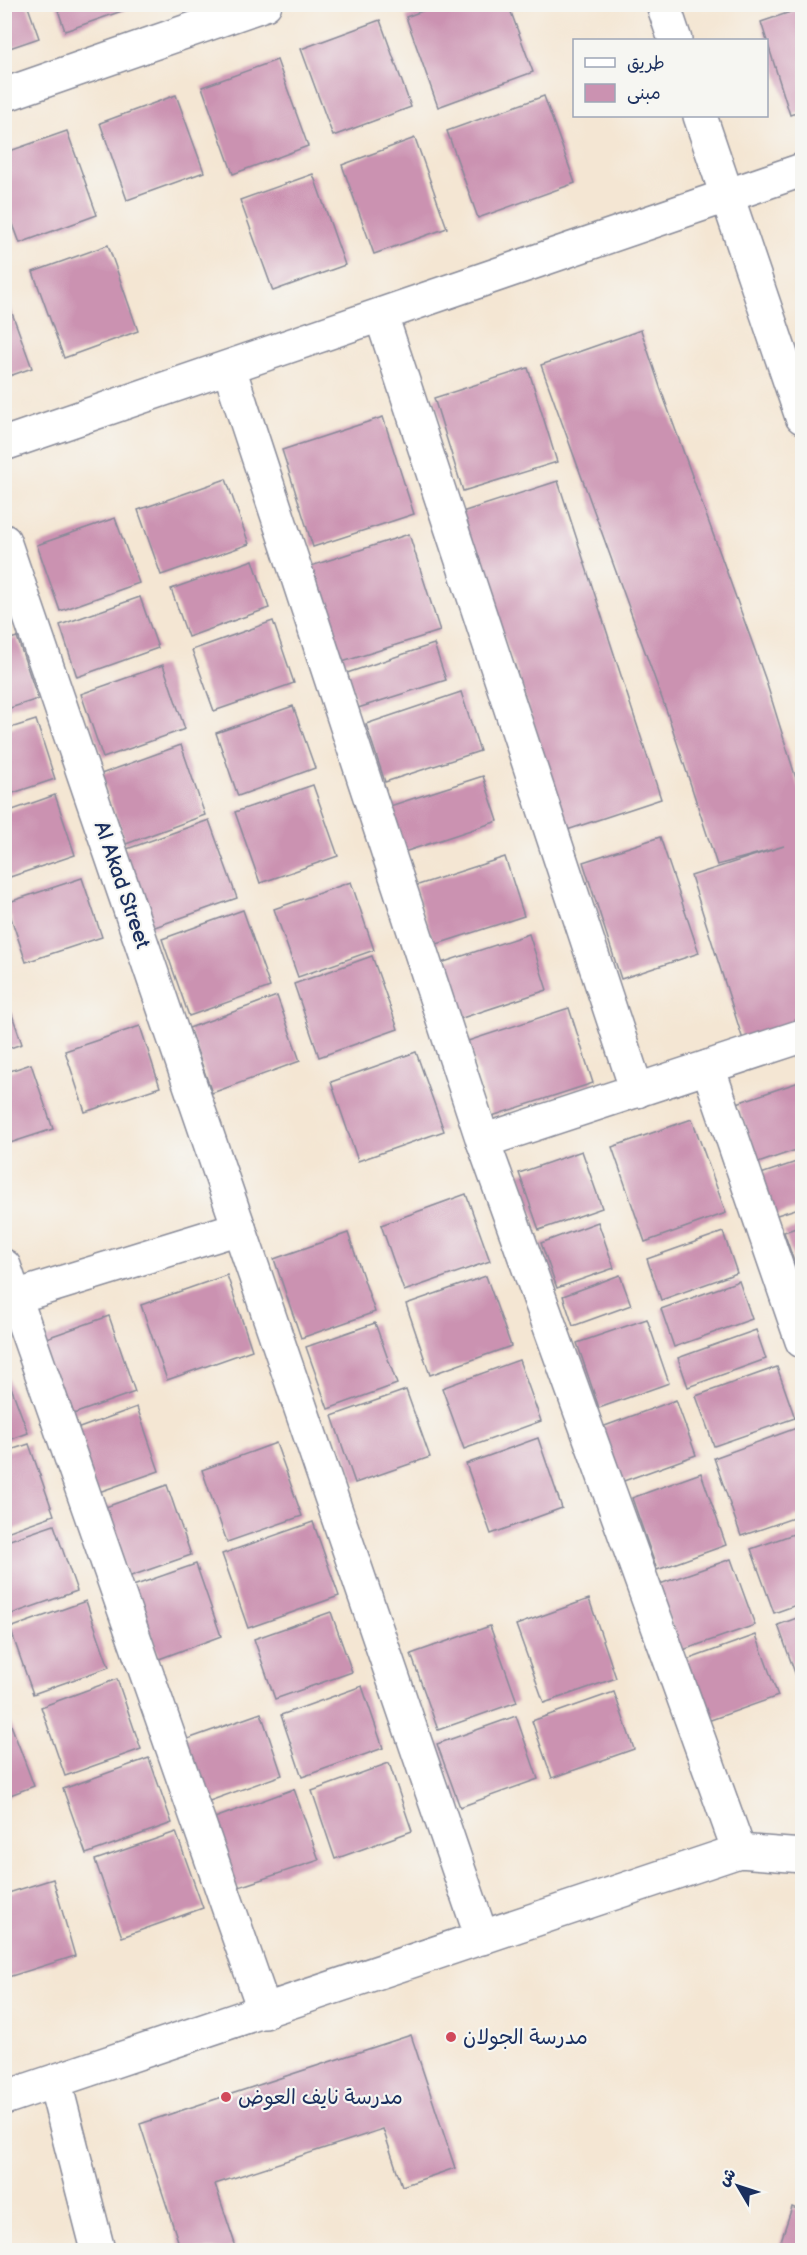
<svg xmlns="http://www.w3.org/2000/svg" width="807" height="2255" font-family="'Balsamiq Sans','Playpen Sans Arabic',sans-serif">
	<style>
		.building { fill: #cb92b1 }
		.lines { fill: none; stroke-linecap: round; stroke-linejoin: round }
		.street-casing { stroke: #888a98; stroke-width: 36 }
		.street { stroke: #fff; stroke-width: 33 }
		.poi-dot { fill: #d1495b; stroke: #f6f6f2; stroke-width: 2 }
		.labels { text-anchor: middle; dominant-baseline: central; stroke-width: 4.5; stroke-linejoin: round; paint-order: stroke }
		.street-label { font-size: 21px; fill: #1b2f5e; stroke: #f6f6f2 }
		.poi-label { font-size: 21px; fill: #1b2f5e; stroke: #f6f6f2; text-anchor: start }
	</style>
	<rect width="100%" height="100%" fill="#f6f6f2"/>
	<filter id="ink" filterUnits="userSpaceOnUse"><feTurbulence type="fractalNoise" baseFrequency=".0167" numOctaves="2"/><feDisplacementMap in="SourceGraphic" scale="12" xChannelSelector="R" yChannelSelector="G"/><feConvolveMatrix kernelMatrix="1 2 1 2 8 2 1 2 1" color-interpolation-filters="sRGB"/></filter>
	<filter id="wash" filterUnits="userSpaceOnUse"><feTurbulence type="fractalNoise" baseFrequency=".008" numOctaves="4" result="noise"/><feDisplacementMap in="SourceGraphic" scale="24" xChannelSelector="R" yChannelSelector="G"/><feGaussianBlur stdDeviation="1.35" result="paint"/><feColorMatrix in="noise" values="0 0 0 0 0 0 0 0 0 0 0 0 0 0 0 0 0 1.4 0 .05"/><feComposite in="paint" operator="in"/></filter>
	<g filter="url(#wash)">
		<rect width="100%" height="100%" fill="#f4e6d3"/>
		<g id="blocks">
			<g class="building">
				<path d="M4,4h23l12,34 -35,12z"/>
				<path d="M56,4h83v1l-74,26z"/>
				<path d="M441,4h67l25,68 -95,35 -32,-90z"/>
				<path d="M802,8v103l-12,4 -29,-93z"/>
				<path d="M380,20l31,87 -78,29 -32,-87z"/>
				<path d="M277,60l31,86 -75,28 -31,-87z"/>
				<path d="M176,95l28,77 -77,28 -27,-77z"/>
				<path d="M544,96l31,87 -97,35 -31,-87z"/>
				<path d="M67,131l30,84 -77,28 -16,-43v-47z"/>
				<path d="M415,138l32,90 -73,26 -32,-89z"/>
				<path d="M313,174l32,91 -72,26 -33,-91z"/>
				<path d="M108,245l30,86 -74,27 -31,-86z"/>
				<path d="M4,291l28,77 -28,10z"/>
				<path d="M641,330l19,57 105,291 37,120v226l-58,19 -53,-167 93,-30 -67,19 -49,-150 -127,-350z"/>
				<path d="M528,368l29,94 -94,29 -29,-93z"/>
				<path d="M383,417l31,97 -101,33 -31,-97z"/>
				<path d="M226,479l23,65 -88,31 -23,-65z"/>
				<path d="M558,481l103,318 -94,31 -50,-157 -58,-160z"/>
				<path d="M115,518l24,65 -79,28 -23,-66z"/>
				<path d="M409,534l31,97 -104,33 -31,-96z"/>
				<path d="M253,560l16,48 -81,29 -17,-48z"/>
				<path d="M140,597l18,51 -81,29 -17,-52z"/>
				<path d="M273,621l21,62 -80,28 -22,-61z"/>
				<path d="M17,637l21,62 -34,11v-69z"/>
				<path d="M434,644l12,36 -88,28 -11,-35z"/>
				<path d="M163,665l22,64 -82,29 -22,-64z"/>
				<path d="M461,692l19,59 -95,31 -19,-58z"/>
				<path d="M293,706l22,62 -77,28 -22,-63z"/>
				<path d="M36,720l19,59 -51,17v-66z"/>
				<path d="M181,745l24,70 -79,29 -25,-70z"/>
				<path d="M483,776l15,45 -94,31 -14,-46z"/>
				<path d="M313,785l25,71 -78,27 -25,-71z"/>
				<path d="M55,795l20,60 -65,22 -6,-17v-47z"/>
				<path d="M209,820l28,78 -85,30 -28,-78z"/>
				<path d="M660,837l39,116 -78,26 -38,-117z"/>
				<path d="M505,857l19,59 -90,29 -19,-59z"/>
				<path d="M82,878l20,59 -76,25 -20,-59z"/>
				<path d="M351,882l23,68 -76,27 -24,-68z"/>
				<path d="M243,910l27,77 -81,29 -27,-77z"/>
				<path d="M529,934l18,56 -88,29 -18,-56z"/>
				<path d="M372,956l26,73 -79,28 -25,-73z"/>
				<path d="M5,994l17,50 -18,6v-55z"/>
				<path d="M277,996l23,65 -88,32 -23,-65z"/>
				<path d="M569,1008l24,75 -101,33 -24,-75z"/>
				<path d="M140,1026l20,61 -75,25 -20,-61z"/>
				<path d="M416,1052l28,79 -86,30 -27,-79z"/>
				<path d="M31,1064l22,65 -49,16v-72z"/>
				<path d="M802,1081v67l-44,15 -21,-60z"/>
				<path d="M692,1119l34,94 -81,29 -33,-95z"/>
				<path d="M582,1151l20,57 -63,22 -20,-57z"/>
				<path d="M802,1160v47l-28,9 -13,-42z"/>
				<path d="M466,1194l24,67 -86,30 -23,-66z"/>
				<path d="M598,1222l16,46 -57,20 -16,-45z"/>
				<path d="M802,1226v55l-1,1 -17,-50z"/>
				<path d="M723,1232l14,41 -76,27 -14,-41z"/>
				<path d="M348,1233l27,79 -74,26 -27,-79z"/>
				<path d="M227,1275l25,75 -85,30 -26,-75z"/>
				<path d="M620,1275l11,30 -58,21 -10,-30z"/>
				<path d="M486,1276l25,70 -81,29 -24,-71z"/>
				<path d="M739,1281l13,38 -78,28 -13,-38z"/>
				<path d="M109,1316l26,76 -70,25 -27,-76z"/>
				<path d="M647,1319l22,64 -70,25 -22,-65z"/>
				<path d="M375,1323l22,61 -69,25 -22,-62z"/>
				<path d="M756,1330l10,29 -78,28 -10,-29z"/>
				<path d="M519,1360l22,61 -77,28 -22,-61z"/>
				<path d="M777,1367l18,51 -81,28 -18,-50z"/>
				<path d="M4,1368l24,65 -24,9z"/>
				<path d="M406,1390l24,67 -75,26 -23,-67z"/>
				<path d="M676,1400l20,55 -75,27 -19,-55z"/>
				<path d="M137,1407l22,64 -63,22 -22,-63z"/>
				<path d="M802,1426v89l-61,21 -27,-78z"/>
				<path d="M538,1438l24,70 -71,26 -25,-70z"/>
				<path d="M276,1443l26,73 -75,26 -25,-72z"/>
				<path d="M29,1444l25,71 -50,18v-81z"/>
				<path d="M701,1473l25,72 -69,25 -25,-72z"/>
				<path d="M167,1485l24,70 -63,22 -25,-69z"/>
				<path d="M313,1522l26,74 -91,32 -26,-74z"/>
				<path d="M54,1525l23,66 -71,25 -2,-74z"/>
				<path d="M802,1531v72l-28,10 -23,-64z"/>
				<path d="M731,1559l24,66 -75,26 -23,-66z"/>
				<path d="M196,1564l25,72 -62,23 -26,-73z"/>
				<path d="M589,1599l27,79 -72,25 -28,-78z"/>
				<path d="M86,1601l23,66 -76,27 -23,-66z"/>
				<path d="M331,1612l21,60 -77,27 -21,-60z"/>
				<path d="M802,1616v77l-24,-68z"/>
				<path d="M490,1626l27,76 -79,28 -27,-76z"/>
				<path d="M756,1635l22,61 -73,26 -21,-61z"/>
				<path d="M117,1679l24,70 -76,27 -24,-69z"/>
				<path d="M362,1686l21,62 -81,29 -21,-62z"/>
				<path d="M614,1692l20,57 -82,29 -20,-57z"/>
				<path d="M5,1709l29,77 -29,11z"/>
				<path d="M261,1713l21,62 -78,28 -22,-62z"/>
				<path d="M516,1716l22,63 -78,28 -23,-63z"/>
				<path d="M149,1758l23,65 -86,31 -23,-65z"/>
				<path d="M389,1763l23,68 -77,28 -23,-68z"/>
				<path d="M294,1789l25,71 -83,28 -24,-69z"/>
				<path d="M176,1832l27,76 -81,29 -27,-77z"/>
				<path d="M53,1879l22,77 -70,22v-84z"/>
				<path d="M411,2035l44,133 -53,18 -19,-57 -168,55 21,63 -11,3h-44l-41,-126z"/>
				<path d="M792,2207l10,4v39h-24z"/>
			</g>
		</g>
	</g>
	<g filter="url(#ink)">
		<use href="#blocks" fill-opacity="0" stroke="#888a98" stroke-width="1.5"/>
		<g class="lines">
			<defs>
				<g id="street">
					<path d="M663,4l12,36"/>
					<path d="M4,95l261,-91"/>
					<path d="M700,116l102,301"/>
					<path d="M381,315l256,776"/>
					<path d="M229,368l254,773 256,710"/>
					<path d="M4,444l798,-274"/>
					<path d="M4,541l478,1397"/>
					<path d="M708,1067l94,274"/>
					<path d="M483,1141l319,-105"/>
					<path d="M4,1266l261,746"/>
					<path d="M15,1297l224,-69"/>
					<path d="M55,2083l43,167"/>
					<path d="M4,2098l735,-247 63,5"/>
				</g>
			</defs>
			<use href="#street" class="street-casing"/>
			<use href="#street" class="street"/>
		</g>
	</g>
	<g class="poi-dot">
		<circle cx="451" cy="2037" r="6"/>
		<circle cx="226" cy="2097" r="6"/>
	</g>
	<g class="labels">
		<g class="street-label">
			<text transform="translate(122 885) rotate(71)">Al Akad Street</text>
		</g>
		<g class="poi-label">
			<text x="463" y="2037">مدرسة الجولان</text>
			<text x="238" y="2097">مدرسة نايف العوض</text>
		</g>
	</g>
	<rect width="807" height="2255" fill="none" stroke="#f6f6f2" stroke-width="24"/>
	<rect x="573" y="39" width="195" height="78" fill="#f6f6f2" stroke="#9ea6b7" stroke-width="1.5"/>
	<rect x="585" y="58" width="30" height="9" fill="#ffffff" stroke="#9ea6b7" stroke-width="1.5"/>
	<text x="627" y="69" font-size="18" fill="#1b2f5e">طريق</text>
	<rect x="585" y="84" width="30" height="18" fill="#cb92b1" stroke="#9ea6b7" stroke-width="1.5"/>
	<text x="627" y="99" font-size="18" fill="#1b2f5e">مبنى</text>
	<g transform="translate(738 2186) rotate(309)" stroke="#f6f6f2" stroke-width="4.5" paint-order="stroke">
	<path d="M0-4.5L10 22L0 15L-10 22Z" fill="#1b2f5e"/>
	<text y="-9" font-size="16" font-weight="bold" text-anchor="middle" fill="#1b2f5e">ش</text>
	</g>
</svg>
